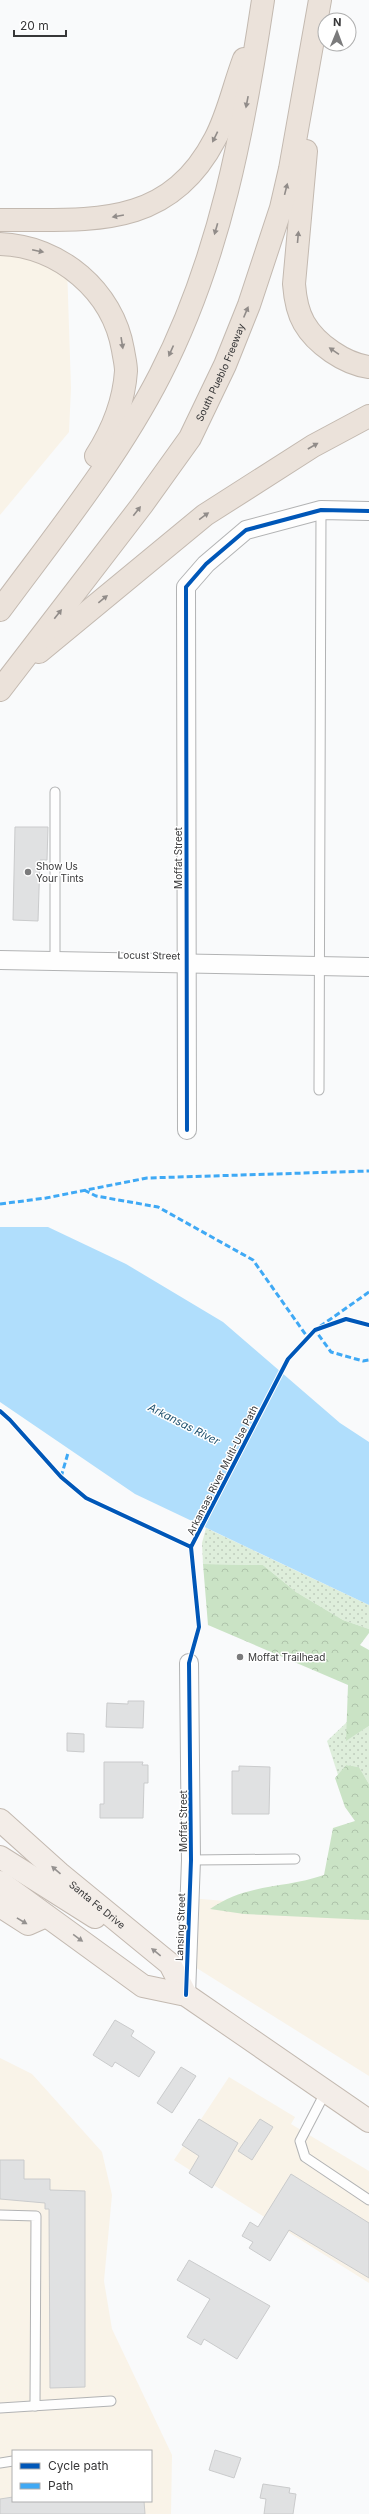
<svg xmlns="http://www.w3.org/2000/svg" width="369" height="2514" font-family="Inter,sans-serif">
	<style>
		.commercial { fill: #f9f3e8; fill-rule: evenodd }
		.green { fill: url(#green-dots) }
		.forest { fill: url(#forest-crowns) }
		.water { fill: #b0defc }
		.building { fill: #e0e1e2; stroke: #cacbcc }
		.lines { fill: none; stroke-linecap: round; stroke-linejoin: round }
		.lane-casing { stroke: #b2b3b4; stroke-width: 11 }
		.street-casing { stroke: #b2b3b4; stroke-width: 20 }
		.primary-casing { stroke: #c3b9b0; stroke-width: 24 }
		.highway-casing { stroke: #c3b9b0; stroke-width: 24 }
		.lane { stroke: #fefefe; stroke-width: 9 }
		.street { stroke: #fefefe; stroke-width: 18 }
		.primary { stroke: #f3ede8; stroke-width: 22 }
		.highway { stroke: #ebe2da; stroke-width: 22 }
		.quiet { stroke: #3fa9f5; stroke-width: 3; stroke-dasharray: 6 3; stroke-linecap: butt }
		.cycleway-casing { stroke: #fff; stroke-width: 6 }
		.cycleway { stroke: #0057b8; stroke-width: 4 }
		.oneway { fill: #918c89 }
		.oneway2 { fill: #959290 }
		.poi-dot { fill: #7b7b7c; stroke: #fff; stroke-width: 1.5 }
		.labels { text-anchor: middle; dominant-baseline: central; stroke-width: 3; stroke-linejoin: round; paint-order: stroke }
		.street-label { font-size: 10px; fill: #373738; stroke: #fff }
		.poi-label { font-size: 10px; fill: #373738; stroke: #fff; text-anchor: start }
		.water-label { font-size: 11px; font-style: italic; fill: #1e506d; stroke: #fff }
	</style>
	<defs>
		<pattern id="green-dots" width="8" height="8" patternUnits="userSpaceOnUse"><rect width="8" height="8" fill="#deeedb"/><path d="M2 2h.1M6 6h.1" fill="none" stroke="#bfcdbd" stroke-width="1.8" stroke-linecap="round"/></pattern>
		<pattern id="forest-crowns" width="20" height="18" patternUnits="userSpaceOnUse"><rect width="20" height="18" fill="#cae3c5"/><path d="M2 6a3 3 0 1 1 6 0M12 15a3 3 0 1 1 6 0" fill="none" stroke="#aec3aa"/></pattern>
	</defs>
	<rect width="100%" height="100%" fill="#f9fafb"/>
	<g class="commercial">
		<path d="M0,244l67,22 4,122 -2,44 -69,83z"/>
		<path d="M189,1898l180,15v163l-182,-114z"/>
		<path d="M0,2058l32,16 70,78 10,43 -8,86 8,48 60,126 -1,59h-171zM13,2451h138v50h-138z"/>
		<path d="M229,2077l66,40 -4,7 78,47v112l-195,-123z"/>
	</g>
	<g class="green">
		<path d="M206,1528l163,77v24l-26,-9 -47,-28 -33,-27 -60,-1 -1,-21z"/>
		<path d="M347,1722v18l22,-14v58l-10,-17 -13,-2 -8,10 -11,-34z"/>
	</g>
	<g class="forest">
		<path d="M203,1564l60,1 33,27 47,28 26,9v4l-9,12 9,5v76l-23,15 2,-56 -140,-60z"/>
		<path d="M346,1765l13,2 10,17v136l-125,-6 -34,-5c37,-26 73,-20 114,-34l9,-47 22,-7 -10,-14 -10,-29z"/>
	</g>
	<path class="water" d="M0,1227h48l78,37 97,58 117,101 29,19v163l-234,-111 -135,-92z"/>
	<g class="building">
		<path d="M15,827h33l-1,33h-7l-2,61 -25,-1z"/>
		<path d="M128,1701h16l-1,27 -37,-1 1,-24 21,1z"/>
		<path d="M67,1733l17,1v18l-17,-1z"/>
		<path d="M104,1762h39l-1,3h6v18h-4l-1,35h-43v-14h4z"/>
		<path d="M239,1766l31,1 -1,47h-37v-43h7z"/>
		<path d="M115,2020l19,11 -3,5 24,16 -16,25 -24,-15 -3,5 -19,-12z"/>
		<path d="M181,2067l15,9 -24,37 -15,-10z"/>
		<path d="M199,2119l39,24 -26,45 -23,-15 10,-17 -17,-11z"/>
		<path d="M260,2119l13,8 -21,33 -14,-9z"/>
		<path d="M0,2160h24v19h26v11l35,1v196l-35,1 -1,-179h-4v-6l-45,-4z"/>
		<path d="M291,2174l78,49v55l-80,-48 -19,31 -21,-13 4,-6 -11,-6 8,-14 8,5z"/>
		<path d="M189,2260l81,46 -33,53 -33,-20 -3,6 -14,-8 23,-38 -33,-19z"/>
		<path d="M215,2450l26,8 -7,20 -25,-8z"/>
		<path d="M263,2484l27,4 -1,5 7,1 -3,20h-29l2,-15 -6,-1z"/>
		<path d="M13,2497v4h131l1,13h-145v-15z"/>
	</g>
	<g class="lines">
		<defs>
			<g id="lane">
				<path d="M55,962v-170"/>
				<path d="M319,1090l2,-580"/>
				<path d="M191,1860l104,-1"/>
				<path d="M326,2091l-26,50 5,16 64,43"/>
				<path d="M0,2215l36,1 -1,190"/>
				<path d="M0,2408l111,-7"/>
				<path d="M0,2463l13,-2"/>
			</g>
			<g id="street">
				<path d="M0,960l369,7"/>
				<path d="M187,1130l-1,-543 20,-23 40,-34 75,-20 48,1"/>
				<path d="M186,1995l5,-135 -2,-197"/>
			</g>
			<g id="primary">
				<path id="s1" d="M0,1820l59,53 111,91 16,31"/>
				<path d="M0,1857l95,60"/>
				<path d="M0,1882l143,104 43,9 183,126"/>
				<path d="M0,1906l28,18 18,-8"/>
			</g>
			<g id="highway">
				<path d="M306,151l-12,133c1,13 3,27 10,39 12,21 41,41 65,44"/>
				<path d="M0,220c88,-1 167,11 215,-81 13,-24 19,-54 29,-80"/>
				<path d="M0,244c60,2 113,47 123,106 1,7 3,14 3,21 -2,30 -14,60 -30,85"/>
				<path d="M0,610c56,-76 117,-151 160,-235 60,-117 84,-247 103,-375"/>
				<path d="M39,652l166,-137 108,-69 56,-30"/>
				<path id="s2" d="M0,690l142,-185 48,-67 35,-73 24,-60 32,-97 9,-39 30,-169"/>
			</g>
		</defs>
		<use href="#lane" class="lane-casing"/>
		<use href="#street" class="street-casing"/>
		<use href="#primary" class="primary-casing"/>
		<use href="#highway" class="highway-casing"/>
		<use href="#lane" class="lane"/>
		<use href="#street" class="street"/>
		<use href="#primary" class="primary"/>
		<use href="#highway" class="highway"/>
		<g class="quiet">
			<path d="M84,1190l12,6 62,11 95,53 55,78"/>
			<path d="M0,1204l46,-6 101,-20 222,-7"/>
			<path d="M369,1292l-54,38 16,22 32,9 6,-1"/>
			<path d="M61,1477l7,-24"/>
		</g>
		<defs>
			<g id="cycleway">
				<path d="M187,1130l-1,-543 20,-23 40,-34 75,-20 48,1"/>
				<path d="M0,1411l10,9 51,57 25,21 105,49 97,-188 27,-29 31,-11 23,6"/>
				<path d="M186,1995l5,-135 -2,-197 10,-36 -8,-80"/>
			</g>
		</defs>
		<use href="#cycleway" class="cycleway-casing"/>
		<use href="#cycleway" class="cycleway"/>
	</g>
	<defs><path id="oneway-solid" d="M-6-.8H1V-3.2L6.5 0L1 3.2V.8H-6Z"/></defs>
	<g class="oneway">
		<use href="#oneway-solid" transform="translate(247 102) rotate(101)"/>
		<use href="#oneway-solid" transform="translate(215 137) rotate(116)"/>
		<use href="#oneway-solid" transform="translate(286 189) rotate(-76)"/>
		<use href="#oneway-solid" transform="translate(118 216) rotate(170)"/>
		<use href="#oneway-solid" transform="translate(216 229) rotate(106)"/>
		<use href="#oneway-solid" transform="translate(298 237) rotate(-85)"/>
		<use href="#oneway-solid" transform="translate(38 251) rotate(12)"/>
		<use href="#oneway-solid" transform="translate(246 312) rotate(-67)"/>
		<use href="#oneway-solid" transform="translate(122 343) rotate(81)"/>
		<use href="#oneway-solid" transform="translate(171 351) rotate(114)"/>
		<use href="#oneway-solid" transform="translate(334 351) rotate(-146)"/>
		<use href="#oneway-solid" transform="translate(313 446) rotate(-30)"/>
		<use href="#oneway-solid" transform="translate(137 511) rotate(-52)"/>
		<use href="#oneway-solid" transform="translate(204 516) rotate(-36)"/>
		<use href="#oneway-solid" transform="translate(103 599) rotate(-39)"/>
		<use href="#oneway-solid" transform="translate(58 614) rotate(-52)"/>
	</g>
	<g class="oneway2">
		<use href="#oneway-solid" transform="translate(56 1870) rotate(-139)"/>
		<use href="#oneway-solid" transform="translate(22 1921) rotate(31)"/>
		<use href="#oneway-solid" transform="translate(78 1938) rotate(36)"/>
		<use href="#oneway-solid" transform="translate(156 1952) rotate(-141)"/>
	</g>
	<g class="poi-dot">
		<circle cx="28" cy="872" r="4"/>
		<circle cx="240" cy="1657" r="4"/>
	</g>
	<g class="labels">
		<g class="street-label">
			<text stroke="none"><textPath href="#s2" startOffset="388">South Pueblo Freeway</textPath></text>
			<text transform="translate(178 858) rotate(-90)">Moffat Street</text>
			<text transform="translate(149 955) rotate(1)">Locust Street</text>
			<text transform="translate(222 1470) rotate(-63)">Arkansas River Multi-Use Path</text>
			<text transform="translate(183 1821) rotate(-90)">Moffat Street</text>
			<text stroke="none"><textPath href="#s1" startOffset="129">Santa Fe Drive</textPath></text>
			<text transform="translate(180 1927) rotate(-88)">Lansing Street</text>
		</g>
		<g class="poi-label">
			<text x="36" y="866">Show Us<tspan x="36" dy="12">Your Tints</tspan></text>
			<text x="248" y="1657">Moffat Trailhead</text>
		</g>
		<g class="water-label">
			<text transform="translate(184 1424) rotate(27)">Arkansas River</text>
		</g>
	</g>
	<rect x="12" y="2450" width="140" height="52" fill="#ffffff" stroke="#afafaf"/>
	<rect x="20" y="2463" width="20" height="6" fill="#0057b8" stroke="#afafaf"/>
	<text x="48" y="2470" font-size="12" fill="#373738">Cycle path</text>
	<rect x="20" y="2483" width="20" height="6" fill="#3fa9f5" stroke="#afafaf"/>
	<text x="48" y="2490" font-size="12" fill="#373738">Path</text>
	<g transform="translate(337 32) rotate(1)"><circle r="19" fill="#ffffff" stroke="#afafaf"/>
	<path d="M0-3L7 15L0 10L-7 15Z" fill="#7b7b7c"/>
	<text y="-6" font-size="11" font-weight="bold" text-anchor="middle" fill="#373738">N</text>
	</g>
	<path d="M14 30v6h52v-6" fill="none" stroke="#373738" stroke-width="2"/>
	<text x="20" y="30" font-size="12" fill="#373738" stroke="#ffffff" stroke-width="3" paint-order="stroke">20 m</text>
</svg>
